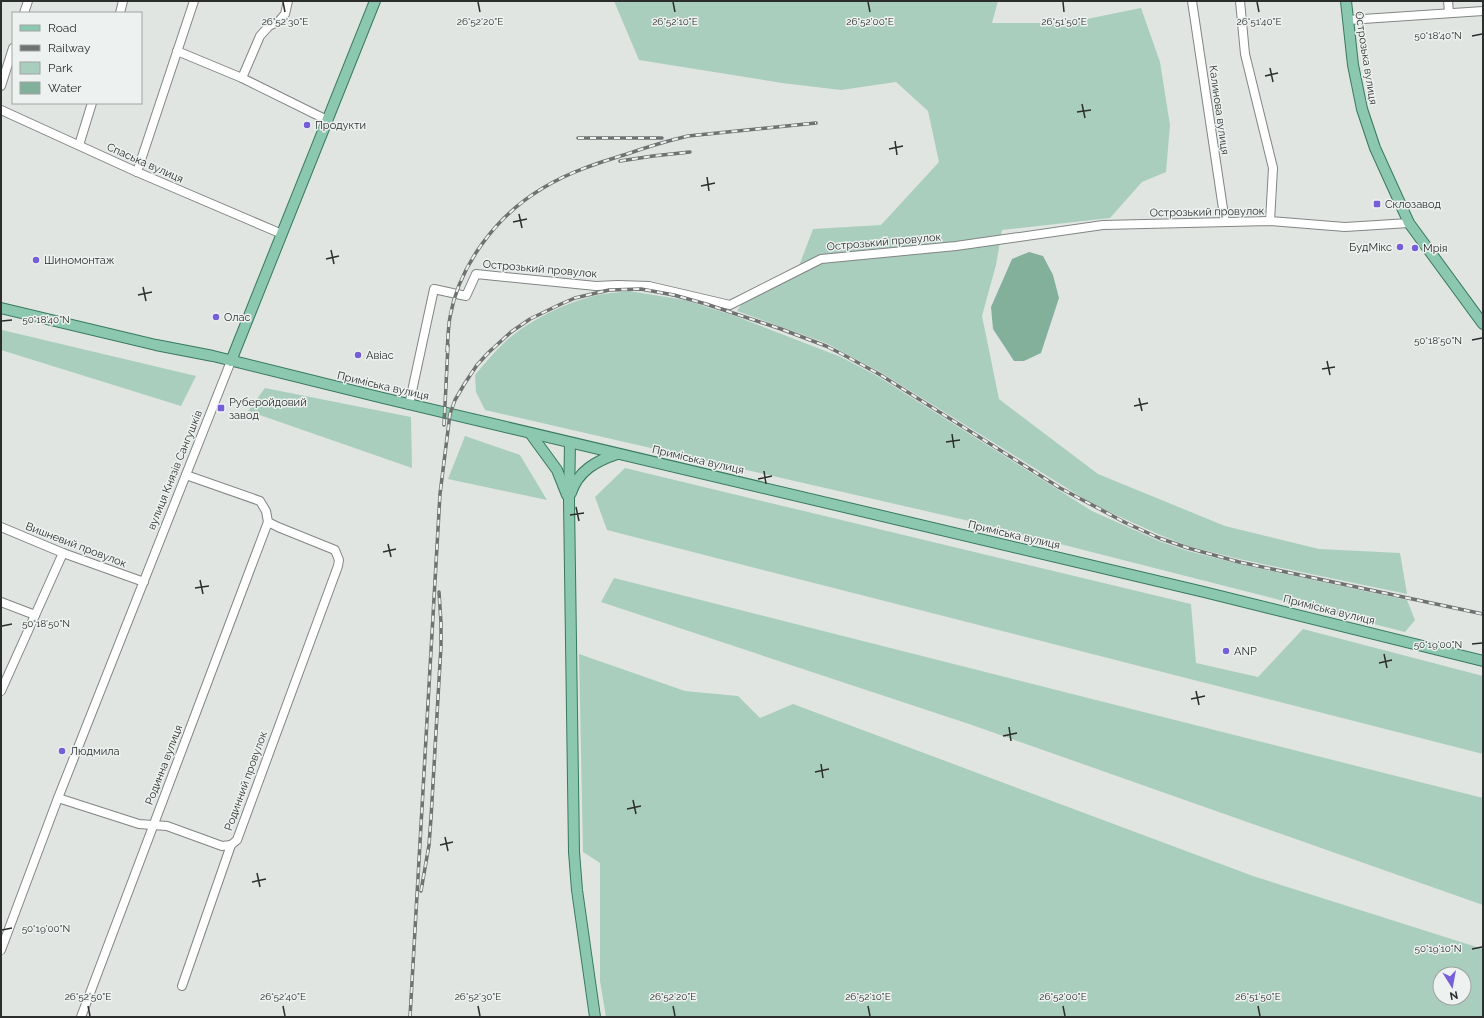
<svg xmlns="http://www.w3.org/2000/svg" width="1484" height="1018" font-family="Raleway,sans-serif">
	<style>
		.green { fill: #aacebd; fill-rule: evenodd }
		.water { fill: #83b09b }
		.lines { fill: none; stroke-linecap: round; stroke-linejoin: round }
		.minor-casing { stroke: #818583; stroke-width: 10 }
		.major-casing { stroke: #387960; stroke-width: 12 }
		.minor { stroke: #fff; stroke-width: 8 }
		.major { stroke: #8cc7b0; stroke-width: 10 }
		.rail-casing { stroke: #6f7270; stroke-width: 3.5 }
		.rail { stroke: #edf2f0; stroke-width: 2; stroke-dasharray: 6; stroke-linecap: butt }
		.ticks { fill: none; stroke: #2c2e2d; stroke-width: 1.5 }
		.poi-dot { fill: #765ed9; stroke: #edf2f0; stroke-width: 1.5 }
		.labels { text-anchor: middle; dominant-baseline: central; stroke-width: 3; stroke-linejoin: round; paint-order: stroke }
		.street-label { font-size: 11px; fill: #2c2e2d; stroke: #edf2f0 }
		.poi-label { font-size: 11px; fill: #2c2e2d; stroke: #edf2f0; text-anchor: start }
		.ticks-label { font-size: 10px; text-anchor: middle; fill: #2c2e2d; stroke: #edf2f0; stroke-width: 3; stroke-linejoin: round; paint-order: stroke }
	</style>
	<rect width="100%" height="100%" fill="#e0e5e2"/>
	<g class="green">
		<path d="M614,1h384l-6,22h75l74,-15 19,54 10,63 -4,47 -24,10 -32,36 -108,12 -6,35 -14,51 17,83 99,75 127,52 94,23 81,4 7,41 -168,-35 -51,-13 -28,-11 -66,-30 -214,-133 -54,-29 -89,-32 8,-12 51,-25 17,-45 68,-4 58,-63 -11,-51 -32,-29 -55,8 -59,-7 -143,-23z"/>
		<path d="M629,291l56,9 50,16 106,41 36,19 215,135 67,30 29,10 51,13 168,36 8,20 -10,12 -427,-109 -493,-113 -9,-18 -1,-17c10,-12 20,-24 31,-34 21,-19 57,-37 84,-44 12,-4 26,-4 39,-6z"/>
		<path d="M2,330l194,46 -15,30 -180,-56z"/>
		<path d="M265,388l146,29 1,51 -164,-57z"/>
		<path d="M465,436l55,19 27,45 -99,-21z"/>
		<path d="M625,468l566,136 5,59 62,14 45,-48 180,47v78l-876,-224 -12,-33z"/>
		<path d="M614,578l869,220v107l-511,-180 -371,-123z"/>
		<path d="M579,654l106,37 53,5 22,22 33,-14 460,172 230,73v68h-877l-6,-36v-118l-17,-11zM1440,974h24v24h-24z"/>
	</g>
	<path class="water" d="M1029,252l14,4 10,19 6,23 -18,55 -17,8h-10l-21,-32 -2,-22 21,-48z"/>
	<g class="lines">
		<defs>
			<g id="minor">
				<path d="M288,1l-3,13 -6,7 -10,5 -9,10 -18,42 85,42"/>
				<path d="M1192,1l33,221"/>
				<path d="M1240,1l5,53 28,114 -3,53"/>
				<path d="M1448,1l1,11"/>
				<path d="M24,13l4,-12"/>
				<path d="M120,13l3,-12"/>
				<path d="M1348,20l135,-9"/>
				<path d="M177,51l65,27"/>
				<path d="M1,86l12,-38"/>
				<path d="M1,110l136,62 145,62"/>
				<path d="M79,145l13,-42"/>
				<path d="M137,172l57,-171"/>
				<path d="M409,405l25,-116 32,7 10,-22 120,12 22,-1 31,1 81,19 91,-46 135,-13 147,-21 167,-4 75,6 64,-4"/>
				<path d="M1,527l62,26 81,29"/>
				<path d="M1,602l34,13"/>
				<path d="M1,691l62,-138"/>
				<path d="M58,798l81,26 28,2 55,20 9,-1"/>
				<path d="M1,950l57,-152 173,-437"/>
				<path d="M182,986l49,-141 6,-5 101,-274 1,-6 -4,-10 -57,-23 -10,-5 -2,-11 -6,-10 -74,-26"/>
				<path d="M81,1017l187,-495"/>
			</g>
			<g id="major">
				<path d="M1346,1l7,64 9,44 13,39 34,75 74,101"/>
				<path d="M1,308l155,37 57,11 170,42 821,194 279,69"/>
				<path d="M231,361l144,-360"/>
				<path d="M530,433l27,37 10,25"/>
				<path d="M570,443l-1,58 5,351 3,38 18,127"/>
				<path d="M571,493c7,-22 25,-32 46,-39"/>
			</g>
		</defs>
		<use href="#minor" class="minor-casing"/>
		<use href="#major" class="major-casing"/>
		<use href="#minor" class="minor"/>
		<use href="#major" class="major"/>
		<defs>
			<g id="rail">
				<path d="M578,138h84"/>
				<path d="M620,161l33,-5 37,-4"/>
				<path d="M447,351c1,-11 1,-23 3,-34 9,-52 47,-102 93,-129 26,-16 55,-25 84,-34 20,-7 40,-13 61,-18l128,-13"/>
				<path d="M444,425l4,-80"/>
				<path d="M421,891l8,-46 2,-27 10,-172v-23l-2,-31"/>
				<path d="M410,1017l30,-523 10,-80 5,-14 10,-17 12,-18 12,-13 22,-20 19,-13 31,-15 14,-6 34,-8 32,-1 33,6 32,9 75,25 45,17 16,8 37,20 181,114 66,35 33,15 29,10 51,14 244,52"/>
			</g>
		</defs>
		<use href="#rail" class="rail-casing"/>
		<use href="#rail" class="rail"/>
	</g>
	<path class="ticks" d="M283,2l2,10M478,2l2,10M673,2l2,10M868,2l2,10M1063,2l1,10M1257,2l2,10M1472,36l10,-2M1270,68l3,14M1265,76l13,-3M1082,104l3,14M1077,112l14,-2M895,141l2,14M889,149l14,-3M707,177l2,14M701,186l14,-3M519,214l3,14M513,222l14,-3M331,250l3,14M326,259l13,-3M143,287l3,14M138,295l14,-3M2,321l10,-1M1472,340l10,-2M1327,361l3,14M1322,369l13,-2M1139,398l3,13M1134,406l14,-3M952,434l2,14M946,442l14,-2M764,471l2,13M758,479l14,-3M576,507l3,14M570,515l14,-2M388,544l3,13M383,552l13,-3M200,580l3,14M195,588l14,-2M2,626l10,-2M1472,644l10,-1M1384,654l3,14M1379,663l13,-3M1196,691l3,14M1191,699l14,-3M1009,727l2,14M1003,736l14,-3M821,764l2,14M815,772l14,-3M633,800l3,14M627,809l14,-3M445,837l3,14M440,845l13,-3M257,873l3,14M252,882l14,-3M2,930l10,-2M1472,949l10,-2M88,1006l2,10M283,1006l2,10M478,1006l2,10M673,1006l2,10M868,1006l2,10M1063,1006l2,10M1258,1006l2,10"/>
	<g class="poi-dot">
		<circle cx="307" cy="125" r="4"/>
		<rect x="1373" y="200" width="8" height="8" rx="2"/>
		<circle cx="1400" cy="247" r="4"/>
		<circle cx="1415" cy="248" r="4"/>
		<circle cx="36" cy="260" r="4"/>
		<circle cx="216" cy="317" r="4"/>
		<circle cx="358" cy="355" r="4"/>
		<rect x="217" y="404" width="8" height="8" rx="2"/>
		<circle cx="1226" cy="651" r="4"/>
		<circle cx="62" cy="751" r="4"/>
	</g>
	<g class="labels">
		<g class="street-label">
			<text transform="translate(1366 58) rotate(81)">Острозька вулиця</text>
			<text transform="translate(1219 110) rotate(82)">Калинова вулиця</text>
			<text transform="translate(145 163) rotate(24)">Спаська вулиця</text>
			<text transform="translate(1207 212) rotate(-1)">Острозький провулок</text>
			<text transform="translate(884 242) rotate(-5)">Острозький провулок</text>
			<text transform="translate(540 269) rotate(5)">Острозький провулок</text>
			<text transform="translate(383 386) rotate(13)">Приміська вулиця</text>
			<text transform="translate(698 460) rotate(13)">Приміська вулиця</text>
			<text transform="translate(175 470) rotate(-68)">вулиця Князів Сангушків</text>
			<text transform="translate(1014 535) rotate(13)">Приміська вулиця</text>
			<text transform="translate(76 545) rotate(21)">Вишневий провулок</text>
			<text transform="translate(1329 610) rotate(14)">Приміська вулиця</text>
			<text transform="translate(164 765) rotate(-69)">Родинна вулиця</text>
			<text transform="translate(246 781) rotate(-70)">Родинний провулок</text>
		</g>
		<g class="poi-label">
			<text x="315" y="125">Продукти</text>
			<text x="1385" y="204">Склозавод</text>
			<text x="1392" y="247" text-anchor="end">БудМікс</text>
			<text x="1423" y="248">Мрія</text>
			<text x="44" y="260">Шиномонтаж</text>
			<text x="224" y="317">Олас</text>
			<text x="366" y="355">Авіас</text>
			<text x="229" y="402">Руберойдовий<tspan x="229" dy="13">завод</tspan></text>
			<text x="1234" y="651">ANP</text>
			<text x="70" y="751">Людмила</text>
		</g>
	</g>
	<g class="ticks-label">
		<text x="285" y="25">26°52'30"E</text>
		<text x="480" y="25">26°52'20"E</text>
		<text x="675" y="25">26°52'10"E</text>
		<text x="870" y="25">26°52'00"E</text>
		<text x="1064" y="25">26°51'50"E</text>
		<text x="1259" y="25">26°51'40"E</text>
		<text x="1438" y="39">50°18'40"N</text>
		<text x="46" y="323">50°18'40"N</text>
		<text x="1438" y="344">50°18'50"N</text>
		<text x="46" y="627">50°18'50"N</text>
		<text x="1438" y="648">50°19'00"N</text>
		<text x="46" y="932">50°19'00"N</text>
		<text x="1438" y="952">50°19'10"N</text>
		<text x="88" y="1000">26°52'50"E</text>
		<text x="283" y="1000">26°52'40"E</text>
		<text x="478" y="1000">26°52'30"E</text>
		<text x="673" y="1000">26°52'20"E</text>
		<text x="868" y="1000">26°52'10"E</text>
		<text x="1063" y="1000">26°52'00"E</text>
		<text x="1258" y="1000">26°51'50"E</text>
	</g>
	<rect width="1484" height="1018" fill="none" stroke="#2c2e2d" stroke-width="4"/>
	<rect x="12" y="12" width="130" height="92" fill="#edf2f0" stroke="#a0a4a2"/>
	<rect x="20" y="25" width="20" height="6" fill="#8cc7b0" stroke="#a0a4a2"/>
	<text x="48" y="32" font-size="12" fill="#2c2e2d">Road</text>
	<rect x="20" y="45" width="20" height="6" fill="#6f7270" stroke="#a0a4a2"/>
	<text x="48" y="52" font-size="12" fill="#2c2e2d">Railway</text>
	<rect x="20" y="62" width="20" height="12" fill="#aacebd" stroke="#a0a4a2"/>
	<text x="48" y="72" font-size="12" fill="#2c2e2d">Park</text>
	<rect x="20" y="82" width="20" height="12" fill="#83b09b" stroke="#a0a4a2"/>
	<text x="48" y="92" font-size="12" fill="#2c2e2d">Water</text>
	<g transform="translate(1452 986) rotate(169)"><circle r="19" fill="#edf2f0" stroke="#a0a4a2"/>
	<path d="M0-3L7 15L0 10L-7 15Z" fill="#765ed9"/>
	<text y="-6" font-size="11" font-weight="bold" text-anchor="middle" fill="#2c2e2d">N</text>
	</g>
</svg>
